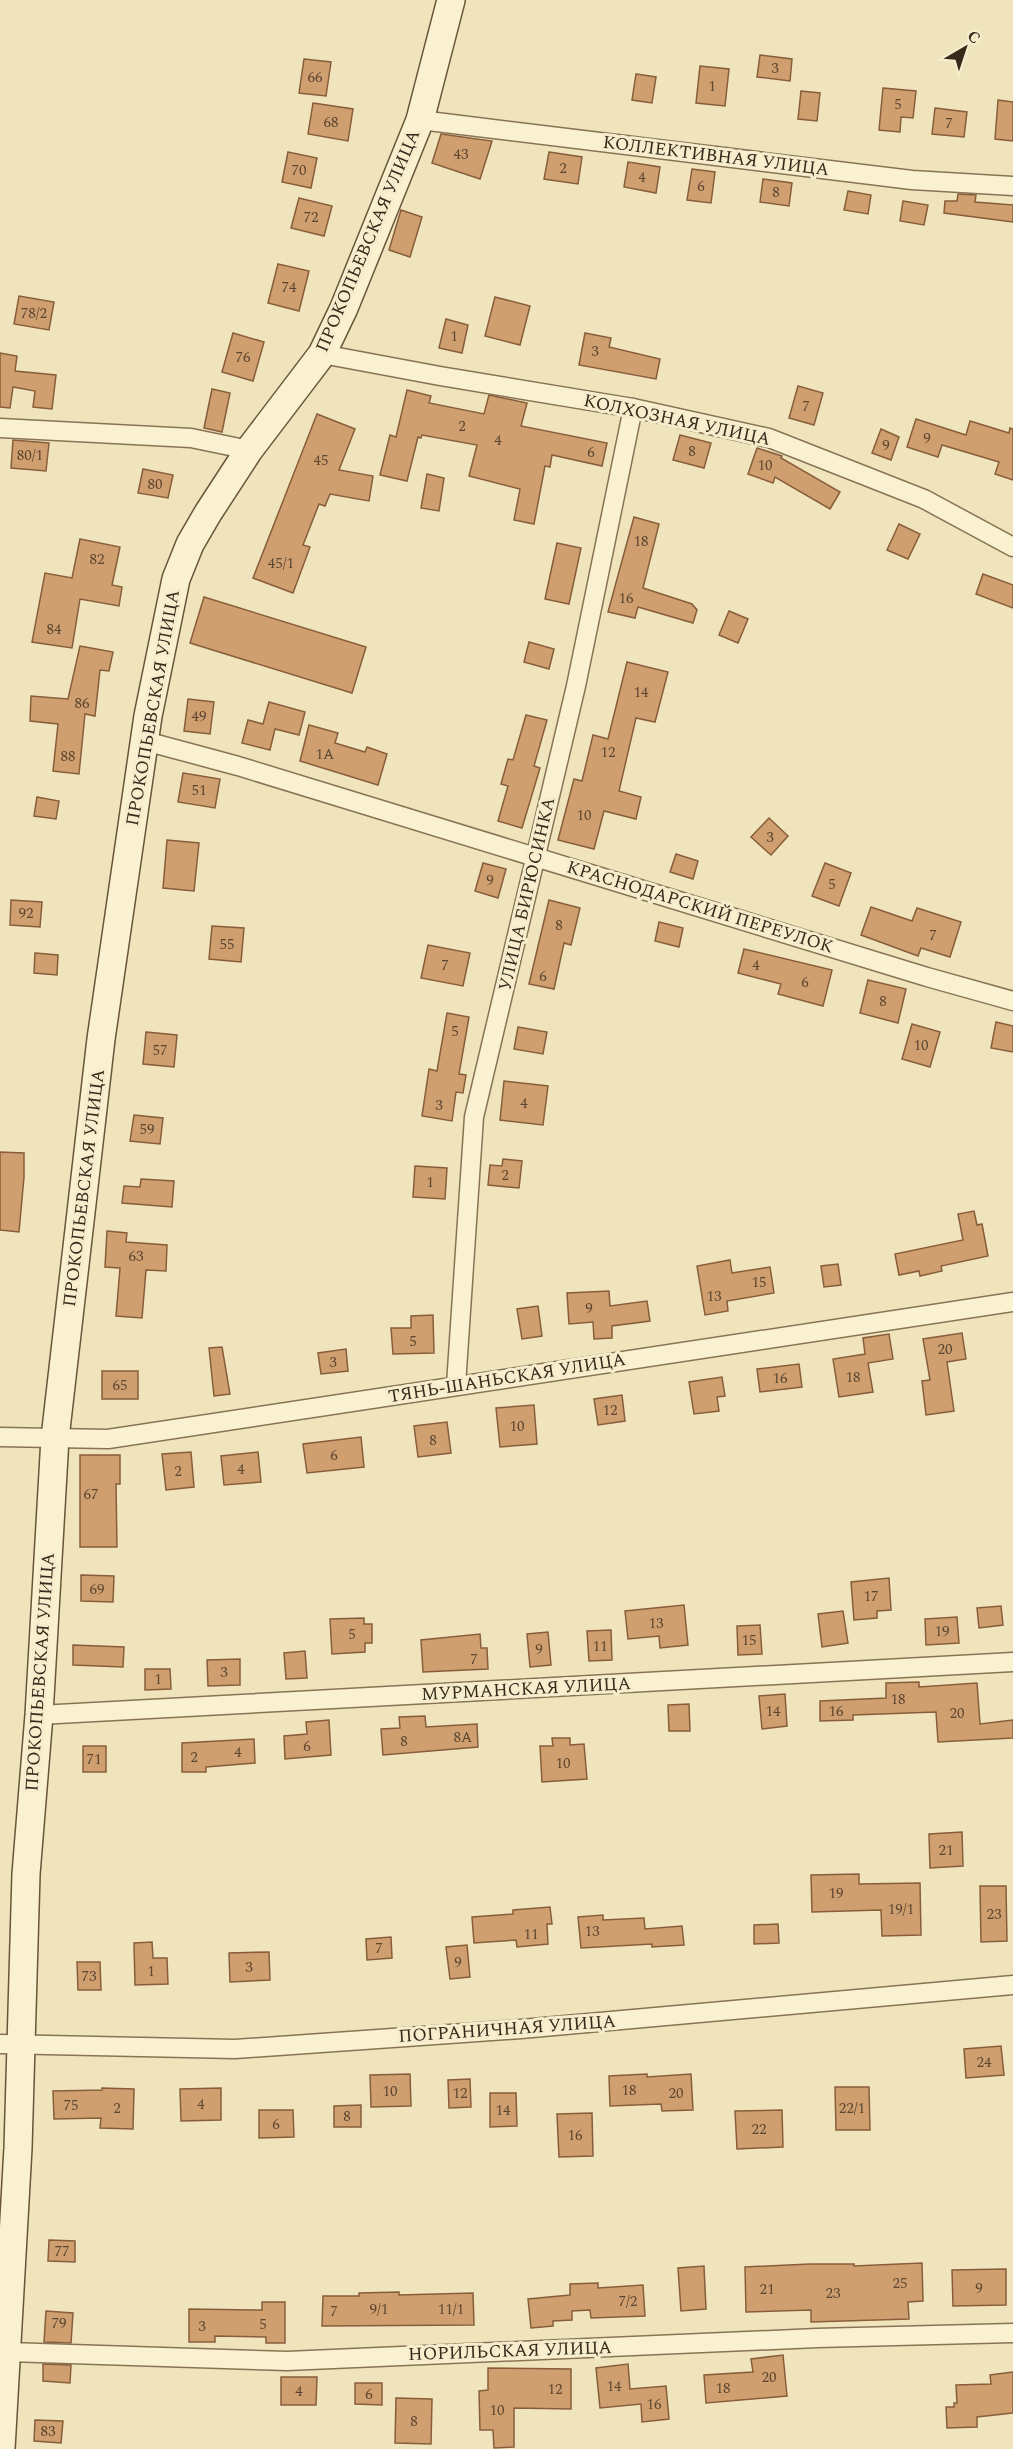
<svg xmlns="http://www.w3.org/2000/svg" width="1013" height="2449" font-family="Spectral,serif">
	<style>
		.building { fill: #d09f70; stroke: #885e3a; stroke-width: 1.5 }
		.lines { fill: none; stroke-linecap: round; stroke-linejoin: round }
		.minor-casing { stroke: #887455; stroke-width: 21 }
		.secondary-casing { stroke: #695539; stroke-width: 30 }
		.minor { stroke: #faf1d0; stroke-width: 18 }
		.secondary { stroke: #faf1d0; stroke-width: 27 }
		.labels { text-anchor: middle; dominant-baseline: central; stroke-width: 6; stroke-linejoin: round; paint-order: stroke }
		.number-label { font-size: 15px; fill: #5c4730 }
		.street-label { font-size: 18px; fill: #362a1b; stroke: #f7edcc }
	</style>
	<rect width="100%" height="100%" fill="#efe4bc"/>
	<g class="building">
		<path d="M760,55l32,4 -2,22 -33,-4z"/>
		<path d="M304,59l27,3 -5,34 -27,-3z"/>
		<path d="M700,66l29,3 -4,37 -29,-3z"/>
		<path d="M636,74l20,3 -4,26 -20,-3z"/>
		<path d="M883,88l33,3 -3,27 -12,-1 -1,15 -21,-2z"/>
		<path d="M801,91l19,2 -3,28 -19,-2z"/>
		<path d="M998,100l15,2v39l-18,-2z"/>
		<path d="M313,103l40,6 -5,32 -40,-7z"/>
		<path d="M935,108l32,4 -3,25 -32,-3z"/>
		<path d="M441,134l51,7 -12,38 -48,-16z"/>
		<path d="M288,152l29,6 -6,30 -29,-6z"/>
		<path d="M549,152l33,5 -4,27 -34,-5z"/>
		<path d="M628,162l32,5 -4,26 -32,-6z"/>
		<path d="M692,169l23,3 -4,31 -24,-3z"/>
		<path d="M763,179l29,4 -3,23 -29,-4z"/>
		<path d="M848,191l23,4 -3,19 -24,-4z"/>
		<path d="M958,194l18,1 -1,7 38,3v17l-69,-9 1,-12h12z"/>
		<path d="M299,198l33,8 -8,30 -33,-8z"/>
		<path d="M903,201l25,4 -4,20 -24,-4z"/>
		<path d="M401,210l21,7 -12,40 -21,-7z"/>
		<path d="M278,264l31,7 -10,40 -31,-8z"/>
		<path d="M19,296l35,6 -5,28 -35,-6z"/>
		<path d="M495,297l35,9 -10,39 -35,-9z"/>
		<path d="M446,319l22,6 -6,28 -23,-5z"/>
		<path d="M233,333l31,9 -11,39 -31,-9z"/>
		<path d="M585,333l26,5 -2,9 51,12 -4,20 -77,-14z"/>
		<path d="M0,353l17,3 -2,15 41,4 -4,34 -19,-2 2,-16 -22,-4 -3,21 -10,-1z"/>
		<path d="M798,386l25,7 -9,32 -25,-7z"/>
		<path d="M212,389l18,4 -8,39 -18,-4z"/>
		<path d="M407,390l24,6 -2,7 55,11 5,-19 38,8 -6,23 86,17 -5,23 -50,-11 -2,12 -5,-1 -11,58 -20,-4 6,-31 -51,-13 8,-31 -55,-10 -1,3 -3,-1 -11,44 -27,-6 10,-40 6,2z"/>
		<path d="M317,414l38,15 -16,41 34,6 -4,25 -39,-7 -5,12 -6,-2 -16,41 7,2 -17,46 -40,-15z"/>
		<path d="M916,419l50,16 4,-14 39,12 1,-5 3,1v51l-18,-6 4,-12 -57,-17 -4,12 -31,-10z"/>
		<path d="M881,429l18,8 -8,23 -19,-7z"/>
		<path d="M680,435l31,8 -7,25 -31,-8z"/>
		<path d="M13,440l36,3 -3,28 -35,-3z"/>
		<path d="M757,448l25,8 -1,2 59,34 -10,17 -55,-32 -2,6 -25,-9z"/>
		<path d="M143,469l30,6 -5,23 -30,-5z"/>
		<path d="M427,474l17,4 -5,33 -18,-3z"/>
		<path d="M634,517l25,7 -16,64 49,16 5,6 -4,13 -55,-16 -3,11 -27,-6z"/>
		<path d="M899,524l21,10 -12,25 -21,-9z"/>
		<path d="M80,539l40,8 -8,38 10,2 -3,19 -39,-7 -8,49 -40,-6 13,-69 27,5z"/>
		<path d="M557,543l24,5 -12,56 -24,-5z"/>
		<path d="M983,574l30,11v23l-37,-14z"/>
		<path d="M204,597l162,50 -14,46 -162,-50z"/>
		<path d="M729,611l19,8 -10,24 -19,-8z"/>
		<path d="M529,642l25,7 -5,20 -25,-7z"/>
		<path d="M80,646l33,6 -4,19 -9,-1 -5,46 -10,-2 -6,60 -26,-3 5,-47 -28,-3 1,-25 37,3z"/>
		<path d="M627,662l41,10 -13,50 -19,-4 -17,73 22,6 -5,22 -32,-8 -10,38 -36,-9 16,-61 8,2 11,-46 15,4z"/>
		<path d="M188,699l26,3 -4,32 -26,-3z"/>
		<path d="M269,702l36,10 -6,23 -24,-6 -5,21 -28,-7 6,-23 15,4z"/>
		<path d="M526,715l21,5 -13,46 6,2 -18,60 -24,-7 10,-35 -7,-2 7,-25 5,1z"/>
		<path d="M309,725l29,8 -3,10 30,9 2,-5 20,7 -9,31 -78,-24z"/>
		<path d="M183,773l37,6 -5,29 -37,-6z"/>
		<path d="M37,797l22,4 -3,18 -22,-3z"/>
		<path d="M769,818l19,18 -17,19 -20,-18z"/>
		<path d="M167,840l32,3 -5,48 -31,-3z"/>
		<path d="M676,854l22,7 -5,18 -23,-7z"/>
		<path d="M483,863l23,6 -8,29 -23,-7z"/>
		<path d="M825,863l26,10 -12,33 -27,-10z"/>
		<path d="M11,900l31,2 -2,25 -30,-2z"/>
		<path d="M549,900l31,8 -9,37 -7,-2 -10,46 -25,-5z"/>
		<path d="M871,907l41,14 5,-13 44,14 -11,35 -29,-9 -3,8 -57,-21z"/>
		<path d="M659,922l24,6 -4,19 -24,-6z"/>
		<path d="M212,926l32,2 -3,34 -32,-3z"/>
		<path d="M428,945l42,8 -7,33 -42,-8z"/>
		<path d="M744,949l88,21 -9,36 -45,-12 3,-10 -43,-11z"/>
		<path d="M35,953l23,2 -1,20 -23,-2z"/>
		<path d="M868,980l38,9 -8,34 -38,-10z"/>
		<path d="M447,1013l22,4 -10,57 7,1 -3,18 -7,-1 -4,29 -30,-5 7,-47 8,2z"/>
		<path d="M996,1022l17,4v26l-22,-4z"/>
		<path d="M912,1024l28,8 -10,35 -28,-8z"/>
		<path d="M518,1027l29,5 -4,22 -29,-5z"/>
		<path d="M146,1032l31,3 -3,32 -31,-3z"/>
		<path d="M504,1081l44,5 -5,39 -43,-5z"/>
		<path d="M134,1115l29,3 -3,26 -30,-3z"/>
		<path d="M0,1152l24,1v24l-5,55 -19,-2z"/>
		<path d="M503,1159l19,2 -3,27 -31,-3 2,-20 12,1z"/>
		<path d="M415,1166l32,2 -2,31 -32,-2z"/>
		<path d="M141,1179l33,2 -2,26 -50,-4 2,-17 16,1z"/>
		<path d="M974,1211l3,14 5,-1 6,32 -47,10 1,5 -22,5 -1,-5 -20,4 -4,-21 68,-14 -5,-26z"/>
		<path d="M107,1231l20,2 -1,9 41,3 -1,26 -20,-1 -4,48 -26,-2 4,-48 -15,-1z"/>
		<path d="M730,1260l2,13 38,-6 4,26 -47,8 1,10 -23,4 -8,-49z"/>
		<path d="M838,1264l3,21 -17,2 -3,-21z"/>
		<path d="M609,1291l1,15 37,-5 3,20 -38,5v12l-18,1 -1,-17 -24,2 -2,-31z"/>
		<path d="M538,1306l4,30 -20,3 -5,-30z"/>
		<path d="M433,1315l1,38 -41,1 -2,-26h20v-12z"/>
		<path d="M962,1333l4,26 -19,3 7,49 -28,4 -4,-34 8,-1 -7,-41z"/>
		<path d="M889,1334l4,25 -25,4 5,29 -34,5 -6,-38 32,-5 -2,-16z"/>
		<path d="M222,1347l8,47 -16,2 -5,-48z"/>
		<path d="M346,1349l2,22 -27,3 -3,-21z"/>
		<path d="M799,1364l3,23 -42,5 -3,-23z"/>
		<rect x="102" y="1371" width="36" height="28"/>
		<path d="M722,1377l3,19 -8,1 2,14 -25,3 -5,-32z"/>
		<path d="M622,1395l3,26 -27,4 -4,-26z"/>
		<path d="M534,1405l3,39 -37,3 -4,-39z"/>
		<path d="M447,1422l4,31 -33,4 -4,-31z"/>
		<path d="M361,1437l3,30 -57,6 -4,-29z"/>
		<path d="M191,1452l3,35 -28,3 -4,-36z"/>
		<path d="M258,1452l3,30 -37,3 -3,-29z"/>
		<path d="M80,1455h40v29h-4l1,63h-37z"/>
		<path d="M81,1575l33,1 -1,26 -32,-1z"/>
		<path d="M889,1578l2,32 -14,1v7l-23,2 -3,-38z"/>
		<path d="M684,1605l4,40 -28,3 -1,-12 -31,3 -3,-28z"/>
		<path d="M1001,1606l2,19 -24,3 -2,-20z"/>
		<path d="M843,1611l5,32 -26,4 -4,-33z"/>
		<path d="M957,1617l2,26 -33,2 -1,-26z"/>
		<path d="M364,1618v6h8v19h-7v9l-33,2 -2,-35z"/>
		<path d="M760,1625l2,29 -24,1 -1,-29z"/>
		<path d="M611,1630l1,30 -23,1 -2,-30z"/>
		<path d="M548,1632l3,33 -21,2 -3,-33z"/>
		<path d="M480,1634l1,14h6l1,21 -65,3 -2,-32z"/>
		<path d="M73,1645l51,2 -1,20 -50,-2z"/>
		<path d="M305,1651l2,27 -21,1 -2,-26z"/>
		<path d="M240,1659v26l-32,1 -1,-26z"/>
		<path d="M145,1669h25l1,20 -26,1z"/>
		<path d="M919,1682v5l58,-4 3,41 33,-4v18l-75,4 -2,-30 -83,3v5l-33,1v-20l66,-3v-15z"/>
		<path d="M785,1694l2,32 -25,3 -3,-33z"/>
		<path d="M689,1704l1,27h-21l-1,-26z"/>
		<path d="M425,1716l1,11 51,-3 1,23 -95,8 -2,-26 19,-1 -1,-11z"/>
		<path d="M329,1720l2,35 -46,4 -1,-23 23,-2 -1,-12z"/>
		<path d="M552,1738h18v7l14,-1 3,35 -45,3 -2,-36h13z"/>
		<path d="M254,1739l1,24 -49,4v5h-24v-29z"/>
		<rect x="83" y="1746" width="23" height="26"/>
		<path d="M962,1832l1,34 -33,2 -1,-34z"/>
		<path d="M859,1874v10l61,-1 1,52 -39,1 -1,-26 -69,2 -1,-37z"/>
		<path d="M980,1886h26l1,55 -26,1z"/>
		<path d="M550,1907l2,17h-5l1,20 -31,3 -1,-7 -42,3 -2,-26 41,-3v-4z"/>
		<path d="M603,1915v5l41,-2 1,11 37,-3 2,19 -32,2v-3l-71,4 -3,-31z"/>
		<path d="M778,1924l1,19 -25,1v-19z"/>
		<path d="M391,1937l1,21 -25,2 -1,-21z"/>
		<path d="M152,1942l1,16h14l1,26 -33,1 -1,-42z"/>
		<path d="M467,1945l3,32 -20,2 -4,-32z"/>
		<path d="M269,1952l1,28 -40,2 -1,-29z"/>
		<path d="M77,1962h23l1,28h-23z"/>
		<path d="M1001,2046l3,29 -38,3 -2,-29z"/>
		<path d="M410,2074l1,32 -40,1 -1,-32z"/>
		<path d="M647,2074v3l44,-3 2,36 -31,1 -1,-7 -51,2 -1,-30z"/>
		<path d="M470,2079l1,28 -22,1 -1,-28z"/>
		<path d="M835,2087h34l1,43h-34z"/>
		<path d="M102,2088l32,1 -1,40 -33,-1 1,-10 -47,1 -1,-28 49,-1z"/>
		<path d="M221,2088v32l-40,1 -1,-32z"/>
		<path d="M490,2093h26l1,33 -27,1z"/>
		<path d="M361,2105v22h-27v-21z"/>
		<path d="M259,2110h34l1,27 -35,1z"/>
		<path d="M782,2110l1,37 -46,2 -2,-38z"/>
		<path d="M592,2113l1,43 -34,1 -2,-43z"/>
		<path d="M49,2240l26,1v21l-27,-1z"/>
		<path d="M922,2263l1,38 -15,1 1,17 -98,3v-12l-65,2 -1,-45 65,-3h44v2z"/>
		<path d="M704,2266l2,43 -25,2 -3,-43z"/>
		<path d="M1006,2269v36l-53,1 -1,-36z"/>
		<path d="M598,2283v5l45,-3 2,31 -54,2 -1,-8 -18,1v9l-19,1v5l-22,2 -3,-29 42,-4v-11z"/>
		<path d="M399,2292v3l74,-2 1,32 -152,1 1,-30h36v-3z"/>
		<path d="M262,2302h23v41h-19v-6l-51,-1v6h-26v-33l73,1z"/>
		<path d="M46,2311l27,2 -2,30 -27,-1z"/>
		<path d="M783,2355l4,41 -81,7 -2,-28 49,-3 -2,-13z"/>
		<path d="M43,2364l28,1 -1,18 -27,-2z"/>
		<path d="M628,2364l2,25 36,-3 3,33 -27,3 -1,-18 -41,4 -4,-40z"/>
		<path d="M488,2368l83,1v40l-57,-1v39l-20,1 -1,-18h-13l-1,-39 9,-1z"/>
		<path d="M1013,2372v41l-36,4v10l-30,1 -1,-21h8v-4h3l-1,-18 35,-1 -1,-9z"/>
		<path d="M281,2377h36l-1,28h-35z"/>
		<path d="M355,2383h27v22l-27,-1z"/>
		<path d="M396,2398l36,1 -1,45 -36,-1z"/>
		<path d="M35,2420l28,1 -2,22 -27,-2z"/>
	</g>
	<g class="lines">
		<defs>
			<g id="minor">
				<path d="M420,120l492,60 101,6"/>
				<path d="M322,354l118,22 193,32 136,30 155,61 89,48"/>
				<path d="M0,428l191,10 58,12"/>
				<path d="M145,741l93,25 689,211 86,24"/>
				<path d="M456,1385l18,-268 102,-431 57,-278"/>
				<path d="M0,1437l108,2 905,-137"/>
				<path d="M39,1715l974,-53"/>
				<path d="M0,2044l235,5 286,-20 492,-44"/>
				<path d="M8,2352l279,9 530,-23 196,-5"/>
			</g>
			<path id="secondary" d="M1,2449l17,-301 8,-274 13,-159 16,-277 46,-399 47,-323 28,-137 14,-35 18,-31 41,-63 73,-96 22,-46 76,-188 31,-120"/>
		</defs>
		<use href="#minor" class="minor-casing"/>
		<use href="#secondary" class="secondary-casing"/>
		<use href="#minor" class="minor"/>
		<use href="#secondary" class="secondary"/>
	</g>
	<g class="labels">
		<g class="number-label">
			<text x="775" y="68">3</text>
			<text x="315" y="77">66</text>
			<text x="712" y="86">1</text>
			<text x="898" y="104">5</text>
			<text x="331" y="122">68</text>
			<text x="949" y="123">7</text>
			<text x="461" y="154">43</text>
			<text x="563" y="168">2</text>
			<text x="299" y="170">70</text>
			<text x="642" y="177">4</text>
			<text x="701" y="186">6</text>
			<text x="776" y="192">8</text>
			<text x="311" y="217">72</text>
			<text x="289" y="287">74</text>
			<text x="34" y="313">78/2</text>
			<text x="454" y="336">1</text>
			<text x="595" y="351">3</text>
			<text x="243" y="357">76</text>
			<text x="806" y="406">7</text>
			<text x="462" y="426">2</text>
			<text x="927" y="438">9</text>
			<text x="498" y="440">4</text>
			<text x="886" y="445">9</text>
			<text x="692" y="451">8</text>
			<text x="591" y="452">6</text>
			<text x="30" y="455">80/1</text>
			<text x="321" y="460">45</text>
			<text x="765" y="465">10</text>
			<text x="155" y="484">80</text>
			<text x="641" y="541">18</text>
			<text x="97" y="559">82</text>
			<text x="281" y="563">45/1</text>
			<text x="626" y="598">16</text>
			<text x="54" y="629">84</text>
			<text x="641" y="692">14</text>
			<text x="82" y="703">86</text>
			<text x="199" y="716">49</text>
			<text x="608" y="752">12</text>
			<text x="325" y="754">1А</text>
			<text x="68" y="756">88</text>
			<text x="199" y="790">51</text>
			<text x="584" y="815">10</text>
			<text x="770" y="837">3</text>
			<text x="490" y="880">9</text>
			<text x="832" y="884">5</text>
			<text x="26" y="913">92</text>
			<text x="559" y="925">8</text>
			<text x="933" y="935">7</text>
			<text x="227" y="944">55</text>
			<text x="445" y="965">7</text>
			<text x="756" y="965">4</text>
			<text x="543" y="976">6</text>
			<text x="805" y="982">6</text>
			<text x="883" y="1001">8</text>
			<text x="455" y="1031">5</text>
			<text x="921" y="1045">10</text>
			<text x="160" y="1050">57</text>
			<text x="524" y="1103">4</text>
			<text x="439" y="1105">3</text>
			<text x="147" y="1129">59</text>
			<text x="505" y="1175">2</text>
			<text x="430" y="1182">1</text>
			<text x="136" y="1256">63</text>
			<text x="759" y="1282">15</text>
			<text x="714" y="1296">13</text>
			<text x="589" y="1308">9</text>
			<text x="413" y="1341">5</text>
			<text x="945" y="1349">20</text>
			<text x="333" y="1362">3</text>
			<text x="853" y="1377">18</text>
			<text x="780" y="1378">16</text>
			<text x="120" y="1385">65</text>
			<text x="610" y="1410">12</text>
			<text x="517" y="1426">10</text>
			<text x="433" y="1440">8</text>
			<text x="334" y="1455">6</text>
			<text x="241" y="1469">4</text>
			<text x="178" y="1471">2</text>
			<text x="91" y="1494">67</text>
			<text x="97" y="1589">69</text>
			<text x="871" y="1596">17</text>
			<text x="656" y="1623">13</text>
			<text x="942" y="1631">19</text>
			<text x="352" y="1634">5</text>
			<text x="749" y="1640">15</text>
			<text x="600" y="1646">11</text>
			<text x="539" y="1649">9</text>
			<text x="474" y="1659">7</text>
			<text x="224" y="1672">3</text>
			<text x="158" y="1679">1</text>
			<text x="898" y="1699">18</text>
			<text x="773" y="1711">14</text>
			<text x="836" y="1711">16</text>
			<text x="957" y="1713">20</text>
			<text x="463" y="1737">8А</text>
			<text x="404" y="1741">8</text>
			<text x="307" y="1746">6</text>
			<text x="238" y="1752">4</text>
			<text x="194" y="1757">2</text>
			<text x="94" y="1759">71</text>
			<text x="563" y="1763">10</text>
			<text x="946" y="1850">21</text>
			<text x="836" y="1893">19</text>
			<text x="901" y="1909">19/1</text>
			<text x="994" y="1914">23</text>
			<text x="592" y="1931">13</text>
			<text x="531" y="1934">11</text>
			<text x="379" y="1948">7</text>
			<text x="458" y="1962">9</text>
			<text x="249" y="1967">3</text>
			<text x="151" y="1971">1</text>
			<text x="89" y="1976">73</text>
			<text x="984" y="2062">24</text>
			<text x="629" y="2090">18</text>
			<text x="390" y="2091">10</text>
			<text x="460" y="2093">12</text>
			<text x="676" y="2093">20</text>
			<text x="201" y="2104">4</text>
			<text x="71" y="2105">75</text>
			<text x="117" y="2108">2</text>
			<text x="852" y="2108">22/1</text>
			<text x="503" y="2110">14</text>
			<text x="347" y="2116">8</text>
			<text x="276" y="2124">6</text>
			<text x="759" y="2129">22</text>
			<text x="575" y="2135">16</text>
			<text x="62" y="2251">77</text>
			<text x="900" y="2283">25</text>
			<text x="979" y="2288">9</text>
			<text x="767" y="2289">21</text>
			<text x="833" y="2293">23</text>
			<text x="628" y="2301">7/2</text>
			<text x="379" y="2309">9/1</text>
			<text x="451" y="2309">11/1</text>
			<text x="334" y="2311">7</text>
			<text x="59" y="2323">79</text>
			<text x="263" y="2324">5</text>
			<text x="202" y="2326">3</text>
			<text x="769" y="2377">20</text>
			<text x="614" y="2386">14</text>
			<text x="723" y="2388">18</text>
			<text x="555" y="2389">12</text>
			<text x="299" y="2391">4</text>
			<text x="369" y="2394">6</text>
			<text x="654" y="2404">16</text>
			<text x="497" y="2410">10</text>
			<text x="414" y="2421">8</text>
			<text x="48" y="2431">83</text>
		</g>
		<g class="street-label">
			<text transform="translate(716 156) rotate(7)">КОЛЛЕКТИВНАЯ УЛИЦА</text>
			<text transform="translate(368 241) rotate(-67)">ПРОКОПЬЕВСКАЯ УЛИЦА</text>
			<text transform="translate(677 420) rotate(12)">КОЛХОЗНАЯ УЛИЦА</text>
			<text transform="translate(153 708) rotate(-80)">ПРОКОПЬЕВСКАЯ УЛИЦА</text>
			<text transform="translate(527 894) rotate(-77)">УЛИЦА БИРЮСИНКА</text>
			<text transform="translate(700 907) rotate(17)">КРАСНОДАРСКИЙ ПЕРЕУЛОК</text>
			<text transform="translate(84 1188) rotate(-83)">ПРОКОПЬЕВСКАЯ УЛИЦА</text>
			<text transform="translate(507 1378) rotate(-9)">ТЯНЬ-ШАНЬСКАЯ УЛИЦА</text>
			<text transform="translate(40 1672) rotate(-86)">ПРОКОПЬЕВСКАЯ УЛИЦА</text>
			<text transform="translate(526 1689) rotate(-3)">МУРМАНСКАЯ УЛИЦА</text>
			<text transform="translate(507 2029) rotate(-4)">ПОГРАНИЧНАЯ УЛИЦА</text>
			<text transform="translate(510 2351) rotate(-2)">НОРИЛЬСКАЯ УЛИЦА</text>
		</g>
	</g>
	<g transform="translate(965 48) rotate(39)" stroke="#f7edcc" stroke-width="4.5" paint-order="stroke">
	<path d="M0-4.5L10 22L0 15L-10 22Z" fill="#362a1b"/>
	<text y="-9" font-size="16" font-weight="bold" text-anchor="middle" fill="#362a1b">С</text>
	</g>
</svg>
